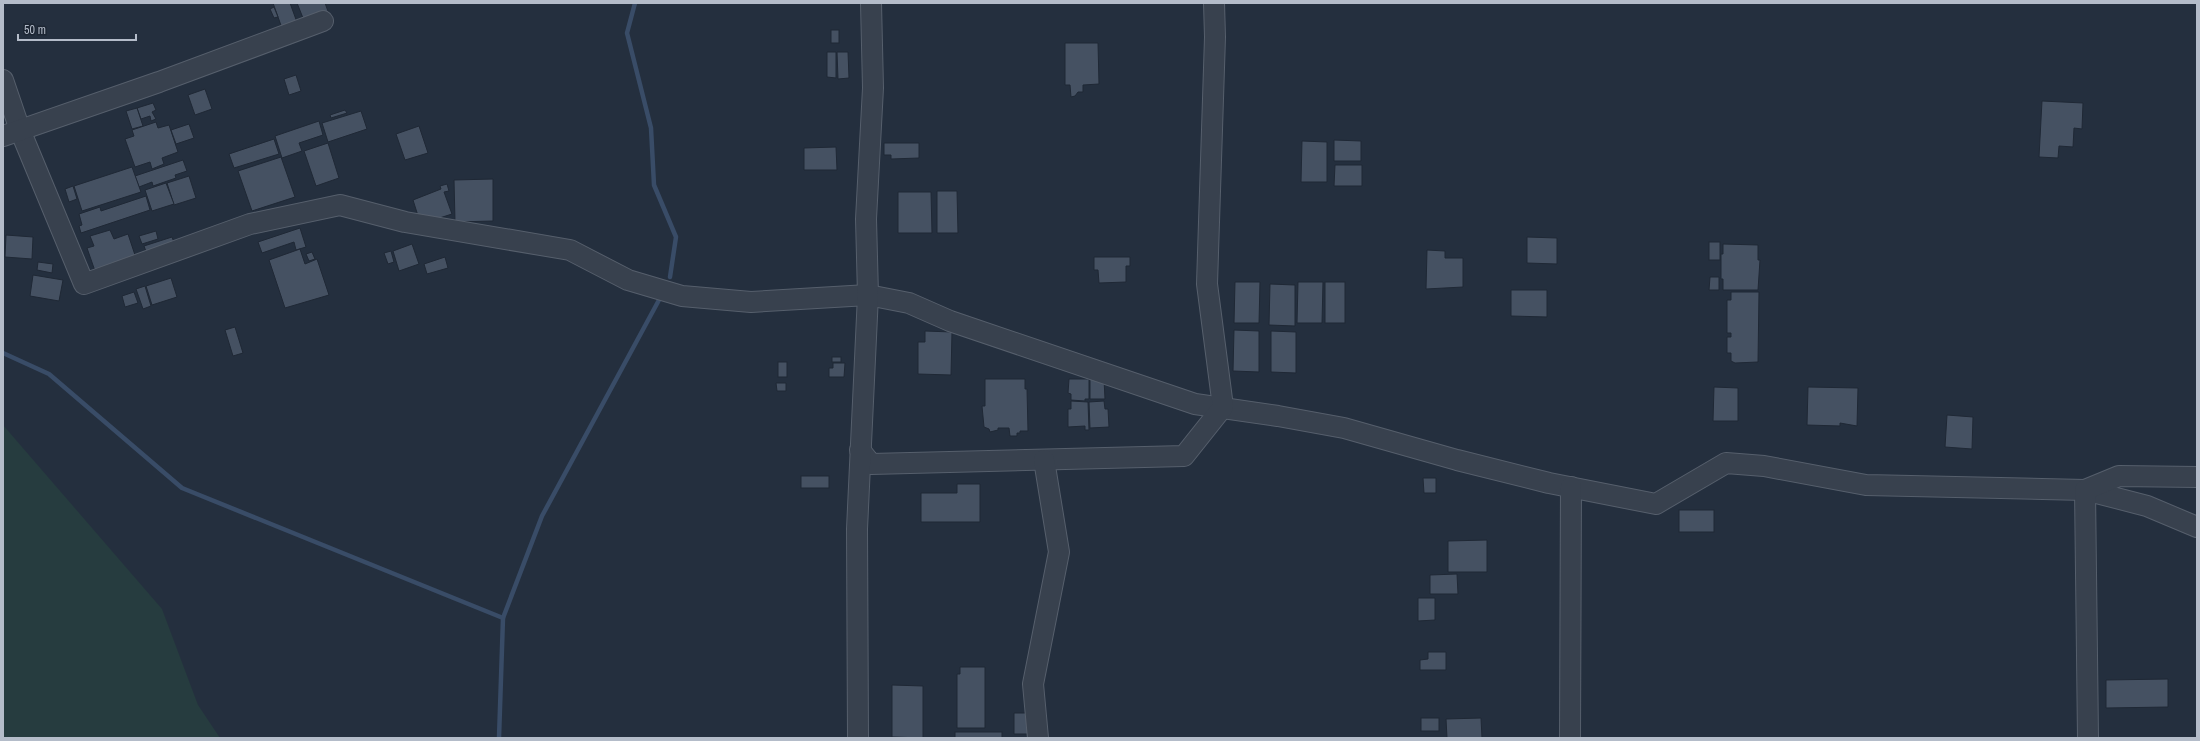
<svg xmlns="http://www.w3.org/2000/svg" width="2200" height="741" font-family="'Archivo Narrow',sans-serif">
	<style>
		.green { fill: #263c3f }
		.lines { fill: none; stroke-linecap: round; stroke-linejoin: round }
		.stream { stroke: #394c67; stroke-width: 4.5 }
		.building { fill: #455162; stroke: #1f2835 }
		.minor-casing { stroke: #565f6c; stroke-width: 22 }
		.minor { stroke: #38414e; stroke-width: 20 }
	</style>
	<rect width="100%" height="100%" fill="#242f3e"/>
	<path class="green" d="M3,425l159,184 36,96 22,33h-217z"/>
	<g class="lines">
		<g class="stream">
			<path d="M635,3l-8,30 24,95 3,57 22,52 -6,40"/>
			<path d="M3,353l46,21 133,114 321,130"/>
			<path d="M499,738l4,-120 39,-102 117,-216"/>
		</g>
	</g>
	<g class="building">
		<path d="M273,3h17l8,22 -15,6z"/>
		<path d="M297,3h28l4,11 -24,9z"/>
		<path d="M274,7l4,10 -4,1 -4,-9z"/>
		<rect x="831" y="30" width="8" height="13"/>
		<path d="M1065,43h33l1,41 -16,1v7h-5l-3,4 -4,1 -1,-12h-5z"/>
		<path d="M827,52h9v26l-9,-1z"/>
		<path d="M837,52h11l1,26 -11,1z"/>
		<path d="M296,75l5,16 -12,4 -5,-16z"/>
		<path d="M205,89l7,20 -17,6 -7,-20z"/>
		<path d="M2042,101l41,2 -1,26 -8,-1 -1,19 -14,-1 -1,12 -19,-1z"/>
		<path d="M153,103l3,7 -4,2 4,7 -5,2 -1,-5 -9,3 -4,-11z"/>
		<path d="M137,108l6,18 -11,3 -6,-18z"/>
		<path d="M345,110l2,3 -16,5 -1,-3z"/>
		<path d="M361,111l6,18 -39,13 -6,-19z"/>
		<path d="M319,121l4,14 -24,8 3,8 -20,7 -7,-22z"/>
		<path d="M156,122l2,6 11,-3 9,27 -16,6 2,6 -12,5 -2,-7 -15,5 -10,-28 9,-3 -2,-6z"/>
		<path d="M189,124l5,14 -18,6 -5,-14z"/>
		<path d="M419,126l9,27 -23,7 -9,-26z"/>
		<path d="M274,139l5,15 -45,14 -5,-14z"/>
		<path d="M1334,140l27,1v20h-27z"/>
		<path d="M1302,141l25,1v40h-26z"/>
		<path d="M328,143l11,35 -23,8 -12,-35z"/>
		<path d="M884,143h35v15l-28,1v-4h-7z"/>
		<path d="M836,147l1,23h-33v-22z"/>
		<path d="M281,157l14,40 -43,14 -14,-40z"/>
		<path d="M183,160l4,11 -12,4 1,3 -23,8 -1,-4 -13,5 -4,-11z"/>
		<path d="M1335,165h27v21h-28z"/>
		<path d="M132,167l9,25 -59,19 -8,-25z"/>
		<path d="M189,176l7,22 -22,7 -7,-22z"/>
		<path d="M493,179v42l-38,1 -1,-42z"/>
		<path d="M166,183l8,21 -22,7 -7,-21z"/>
		<path d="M447,184l2,7 -5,1 8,22 -25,8 -8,-3 -6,-19 28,-11 -1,-3z"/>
		<path d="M73,186l4,13 -8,3 -4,-13z"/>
		<path d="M937,191h20l1,42h-21z"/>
		<path d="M898,192h33l1,41h-34z"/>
		<path d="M146,196l4,14 -69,23 -2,-7 3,-1 -3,-11 21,-7 1,4z"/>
		<path d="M300,228l6,19 -10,3 -2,-8 -32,11 -4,-11z"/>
		<path d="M110,230l4,9 14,-5 8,24 -41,13 -8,-23 7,-2 -4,-10z"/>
		<path d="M156,231l2,8 -16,5 -3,-8z"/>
		<path d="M6,235l27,2 -1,22 -27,-2z"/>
		<path d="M172,237l4,11 -28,9 -4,-11z"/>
		<path d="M1527,237l30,1v26l-30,-1z"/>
		<rect x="1709" y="242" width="11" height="18"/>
		<path d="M412,244l7,20 -20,7 -6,-20z"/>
		<path d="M1723,244l35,1v15h2l-2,30h-35v-11h-2v-25h2z"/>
		<path d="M300,249l5,15 12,-5 12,36 -44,13 -16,-48z"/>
		<path d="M1427,250l18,1v7h18v29l-37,2z"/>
		<path d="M391,251l3,11 -6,2 -4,-11z"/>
		<path d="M312,252l3,7 -6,2 -3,-7z"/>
		<path d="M445,257l3,11 -21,6 -3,-10z"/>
		<path d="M1094,257h36v9h-4v16l-27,1 -1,-13h-4z"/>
		<path d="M38,262l15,2 -1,9 -15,-3z"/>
		<path d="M33,275l30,5 -4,21 -29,-5z"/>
		<path d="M1710,277h9v13h-10z"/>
		<path d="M171,278l6,19 -25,8 -6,-19z"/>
		<path d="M1235,282h25l-1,41h-25z"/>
		<path d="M1298,282h25l-1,41h-25z"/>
		<rect x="1325" y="282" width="20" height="41"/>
		<path d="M1270,284l25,1v41l-26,-1z"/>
		<path d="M145,286l6,20 -8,3 -7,-20z"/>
		<path d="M1511,290h36v27l-36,-1z"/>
		<path d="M134,292l4,11 -13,4 -3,-11z"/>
		<path d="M1731,292h28l-1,70 -23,1 -4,-2v-8h-4v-16h4v-4h-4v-33h4z"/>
		<path d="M235,327l8,26 -10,3 -8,-26z"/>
		<path d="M1234,330l25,1v41l-26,-1z"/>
		<path d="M925,331l27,1 -1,43 -33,-1v-32h7z"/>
		<path d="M1271,331l25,1v41l-25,-1z"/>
		<rect x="832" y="357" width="9" height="5"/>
		<rect x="778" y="362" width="9" height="15"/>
		<path d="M833,363h12l-1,14h-15v-9h4z"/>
		<path d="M985,379h40v10h2l1,42h-8v2h-3v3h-7l-1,-8h-11v2l-8,2 -1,-3 -5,-2 -2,-21h3z"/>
		<path d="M1069,379h20v20h-4v2l-14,-1v-6l-3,-1z"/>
		<path d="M1090,379h14l1,20h-15z"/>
		<path d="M776,383h10v8h-9z"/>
		<path d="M1714,387l24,1v33h-25z"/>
		<path d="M1808,387l50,1 -1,38 -17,-3v3l-33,-1z"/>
		<path d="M1071,401l17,1 1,28h-4v-4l-17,1v-18h3z"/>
		<path d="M1104,401l1,8h3l1,18 -19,1 -1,-26z"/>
		<path d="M1947,415l26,2 -1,32 -27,-2z"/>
		<rect x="801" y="476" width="28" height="12"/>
		<path d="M1423,478h13v15h-12z"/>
		<path d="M957,484h23v38h-59v-29h36z"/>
		<rect x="1679" y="510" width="35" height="22"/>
		<path d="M1487,540v32h-39v-31z"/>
		<path d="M1457,574l1,20h-28v-19z"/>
		<path d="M1418,598h17v22l-17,1z"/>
		<path d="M1428,652h18v18h-26v-10l8,-1z"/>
		<path d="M960,667h25v61h-28v-54h3z"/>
		<path d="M2168,679v28l-62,1v-28z"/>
		<path d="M892,685l31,1v52l-31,-1z"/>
		<path d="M1014,713h18l-3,21h-15z"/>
		<rect x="1421" y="718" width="18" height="13"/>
		<path d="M1481,718l1,20h-35l-1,-19z"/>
		<rect x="955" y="732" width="47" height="6"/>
	</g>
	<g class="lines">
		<defs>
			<g id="minor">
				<path d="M3,80l17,50 64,154 166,-60 90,-19 65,17 165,28 58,30 54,16 69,6 117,-7 41,8 41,18 245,83 83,12 66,12 113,32 92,23 107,21 70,-41 38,3 102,19 219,5 62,16 50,21"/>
				<path d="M3,136l156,-54 164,-61"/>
				<path d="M860,450l11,14 313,-8 39,-49 -16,-123 8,-247 -1,-34"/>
				<path d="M858,738l-1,-209 11,-234 -2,-76 7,-131 -2,-85"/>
				<path d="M1038,738l-5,-54 26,-132 -15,-92"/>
				<path d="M1570,738l1,-251"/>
				<path d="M2088,738l-3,-248 34,-14 78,1"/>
			</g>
		</defs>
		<use href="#minor" class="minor-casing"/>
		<use href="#minor" class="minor"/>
	</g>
	<rect width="2200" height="741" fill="none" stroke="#b4bcc9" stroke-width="8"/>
	<path d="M18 34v6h118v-6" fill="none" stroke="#b4bcc9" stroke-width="2"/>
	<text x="24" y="34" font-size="12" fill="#b4bcc9" stroke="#1d2633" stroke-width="3" paint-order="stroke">50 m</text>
</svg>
